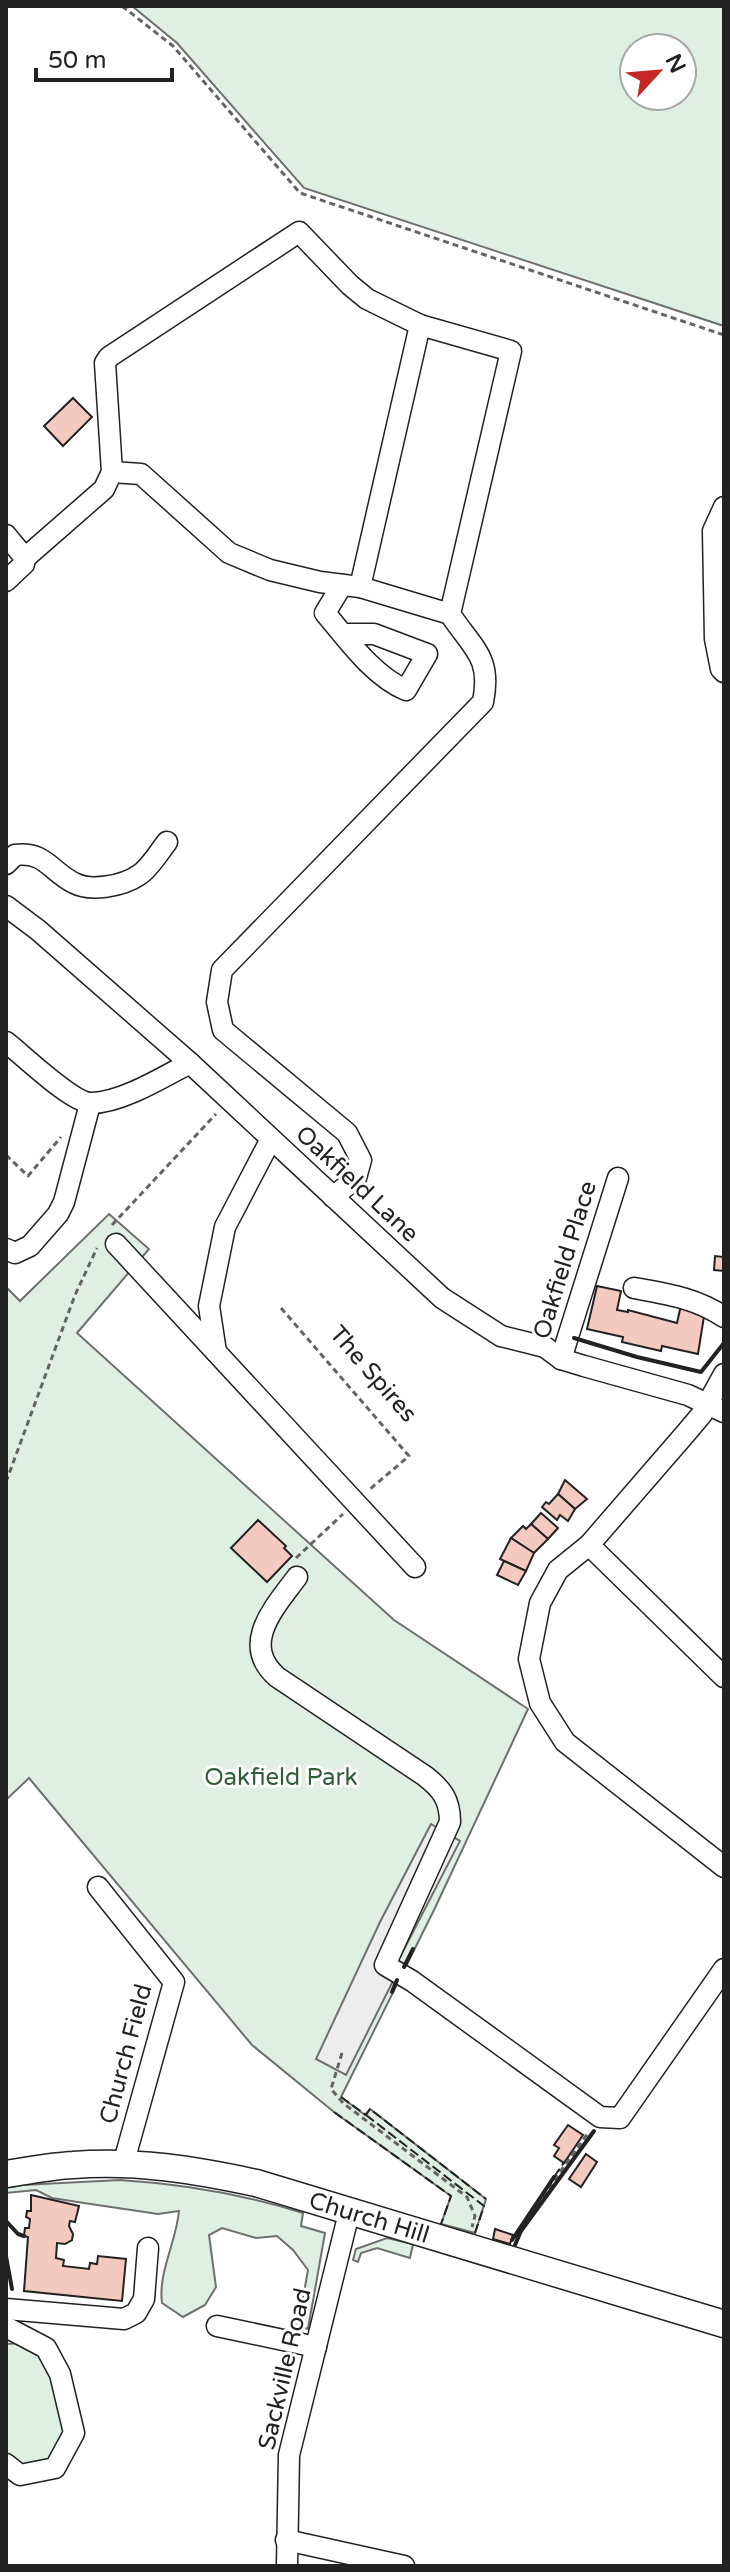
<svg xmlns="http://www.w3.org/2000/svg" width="730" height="2572" font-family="'Varela Round',sans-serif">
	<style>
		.green { fill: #e0efe3; stroke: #6f6f6f; stroke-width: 2; fill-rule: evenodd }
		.parking { fill: #ededed; stroke: #6f6f6f; stroke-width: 2 }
		.building { fill: #f3c9c0; stroke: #222; stroke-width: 2 }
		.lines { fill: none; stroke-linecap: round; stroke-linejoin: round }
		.minor-casing { stroke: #222; stroke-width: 23 }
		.major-casing { stroke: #222; stroke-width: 29 }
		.path { stroke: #646464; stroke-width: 3; stroke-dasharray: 6 4; stroke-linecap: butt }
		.minor { stroke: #fff; stroke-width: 20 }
		.major { stroke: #fff; stroke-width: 26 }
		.fence { stroke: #222; stroke-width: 2; stroke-dasharray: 10 4; stroke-linecap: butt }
		.wall { stroke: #222; stroke-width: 4 }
		.labels { text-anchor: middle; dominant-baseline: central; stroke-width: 6; stroke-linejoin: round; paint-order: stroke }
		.street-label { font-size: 24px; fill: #222; stroke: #fff }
		.park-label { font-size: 24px; fill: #2f5e38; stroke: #fff }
	</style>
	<rect width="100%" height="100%" fill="#fff"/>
	<g class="green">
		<path d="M132,6h592v320l-420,-138 -127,-145zM682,48v48h-48v-48z"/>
		<path d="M109,1214l40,35 -72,84 317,287 134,89 -93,199 -94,189 24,18 5,-6 116,90 -11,34 -34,-9 10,-28 -117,-84 -82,-67 -223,-267 -23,22v-513l14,14z"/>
		<path d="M120,2180c63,4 123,14 183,33l-2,13 24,7 -17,96 -14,-4 6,-10 8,-45 -15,-20 -16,-14 -21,2 -34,-10 -13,7 7,52 -11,18 -22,12 -21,-14c-4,-31 14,-60 17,-92l-21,3 -74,-11 -32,-5 -16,-8 -30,3v-5l16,-3z"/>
		<path d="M387,2238l26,6 -3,14 -33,-10 -16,5 -3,9 -5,-2 3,-11z"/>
		<path d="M22,2343l27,19 18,75 -13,21 -35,7 -13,-11v-110z"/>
	</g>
	<path class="parking" d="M431,1824l29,17 -62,120 4,2 -56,112 -30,-16 64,-137z"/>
	<g class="building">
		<path d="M73,398l19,19 -29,29 -19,-20z"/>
		<path d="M724,1251v20l-10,-1 1,-14 8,1z"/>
		<path d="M597,1286l24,5 -4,19 11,2v-2l49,13 4,-18 24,5 -7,44 -36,-8 -1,5 -39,-9 1,-5 -36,-8z"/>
		<path d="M565,1480l22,19 -12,10 -17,-15z"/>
		<path d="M558,1494l17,15 -7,12 -8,-6 -3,5 -15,-13 4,-5 3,2z"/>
		<path d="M541,1513l17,15 -10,11 -17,-15z"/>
		<path d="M258,1520l28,26 -2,2 8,8 -25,26 -36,-34z"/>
		<path d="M531,1524l17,15 -14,14 -23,-15 12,-12 3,3z"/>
		<path d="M511,1538l23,15 -8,18 -26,-12z"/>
		<path d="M504,1561l22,10 -8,14 -21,-10z"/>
		<path d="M568,2125l15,10 -19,28 -10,-7 5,-8 -5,-3z"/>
		<path d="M586,2154l11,8 -16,25 -12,-8z"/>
		<path d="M31,2195l48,11 -4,16 -5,-1 -1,5 4,8 -1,6 -7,4 -8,-1 -1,15 8,2 -1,6 26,3 1,-6 7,1 1,-8 28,3 -4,42 -98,-10 4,-54 -4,-1 1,-8h4l1,-9 -4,-2 1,-6h4z"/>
		<path d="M495,2229l18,6 -3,9 -17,-5z"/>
	</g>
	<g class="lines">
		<defs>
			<g id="minor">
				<path d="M112,472l29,2 88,79 41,17 50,12 40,5 90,27"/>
				<path d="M724,507l-11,24 2,108 6,30 3,3"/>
				<path d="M6,535l19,23 -1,6 -18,17"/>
				<path d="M25,558l79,-69 8,-17 -7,-109 4,-6 190,-125 51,53 17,14 53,26"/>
				<path d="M342,585l-17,28c23,27 48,63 81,77l21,-36 -53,-20h-31"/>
				<path d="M6,864l9,-9c30,-4 35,16 59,28 17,9 49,3 65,-8 11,-7 20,-23 28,-33"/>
				<path d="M6,906l32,24 152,133 252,235 59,38 44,11 16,12 23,7 104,29 36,17"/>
				<path d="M6,1042c17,13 67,62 86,61 31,-1 71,-26 98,-40"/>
				<path d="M333,1197l23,-19 5,-18 -14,-27 -124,-103 -6,-28 5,-32 261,-268c9,-45 -10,-53 -33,-88l61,-263 -91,-26 -60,262"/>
				<path d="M116,1244l299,323"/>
				<path d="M6,1249l9,4 15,-7 28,-32 6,-12 26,-98"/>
				<path d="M634,1288c33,6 62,10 90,29"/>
				<path d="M216,1352l-7,-46 16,-79 46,-88"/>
				<path d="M561,1359l57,-181"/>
				<path d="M724,1374l-22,40 -16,19 -97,112 -31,25 -18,33 -11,56 11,44 25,39 159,125"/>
				<path d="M589,1545l135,132"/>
				<path d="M297,1577c-23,31 -57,67 -20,100l148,99c17,13 25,24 25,46l-65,143 27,16 188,136 20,1 104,-149"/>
				<path d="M98,1887l76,95 -51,183"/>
				<path d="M6,2309l118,10 12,-6 8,-14 4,-51"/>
				<path d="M217,2326l99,21"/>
				<path d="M6,2327l40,21 14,26 14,59 -19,35 -35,7 -14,-11"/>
				<path d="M286,2540l118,26"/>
				<path d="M287,2566l2,-111 60,-242"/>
			</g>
			<path id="major" d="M6,2174c22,-3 45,-8 67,-9 62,-5 123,5 183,18l468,141"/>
		</defs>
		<use href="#minor" class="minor-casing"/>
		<use href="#major" class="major-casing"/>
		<g class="path">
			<path d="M122,6l51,40 127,147 424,142"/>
			<path d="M6,1155l22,21 33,-39"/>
			<path d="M112,1225l104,-111"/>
			<path d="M281,1308l128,148 -40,34"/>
			<path d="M6,1482l69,-187 22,-47"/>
			<path d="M296,1558l47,-44"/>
			<path d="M342,2053l-11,36 12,14 124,94 8,19 -3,11"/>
			<path d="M515,2238l4,-9 69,-96"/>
		</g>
		<use href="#minor" class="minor"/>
		<use href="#major" class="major"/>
		<g class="fence">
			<path d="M341,2097l25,18 4,-6 116,90"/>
			<path d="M334,2112l117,84 -10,28"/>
			<path d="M366,2115l118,91 -9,27"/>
			<path d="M554,2177l11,-16"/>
		</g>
		<g class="wall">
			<path d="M574,1338l63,19 64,15 23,-29"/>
			<path d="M404,1967l9,-18"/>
			<path d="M392,1992l5,-12"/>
			<path d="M6,2221l12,13 6,2"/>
			<path d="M512,2240l42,-63"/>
			<path d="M515,2245l6,-14 73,-100"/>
			<path d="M6,2256l6,33"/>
		</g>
	</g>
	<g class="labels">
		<g class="street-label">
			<text transform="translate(357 1184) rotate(43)">Oakfield Lane</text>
			<text transform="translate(565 1260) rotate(-73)">Oakfield Place</text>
			<text transform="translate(373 1374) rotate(49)">The Spires</text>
			<text transform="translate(126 2054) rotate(-75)">Church Field</text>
			<text transform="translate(369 2218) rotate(17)">Church Hill</text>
			<text transform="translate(285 2369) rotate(-77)">Sackville Road</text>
		</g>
		<g class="park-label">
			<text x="281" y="1777">Oakfield Park</text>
		</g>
	</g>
	<rect width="730" height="2572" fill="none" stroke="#222222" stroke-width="16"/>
	<g transform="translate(658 72) rotate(64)"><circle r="38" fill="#ffffff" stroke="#a7a7a7" stroke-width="2"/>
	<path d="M0-6L14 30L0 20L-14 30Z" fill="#c62828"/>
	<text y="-12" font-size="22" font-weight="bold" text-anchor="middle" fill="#222222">N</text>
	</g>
	<path d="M36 68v12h136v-12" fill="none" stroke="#222222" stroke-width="4"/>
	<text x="48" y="68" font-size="24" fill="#222222" stroke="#ffffff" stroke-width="6" paint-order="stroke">50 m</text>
</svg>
